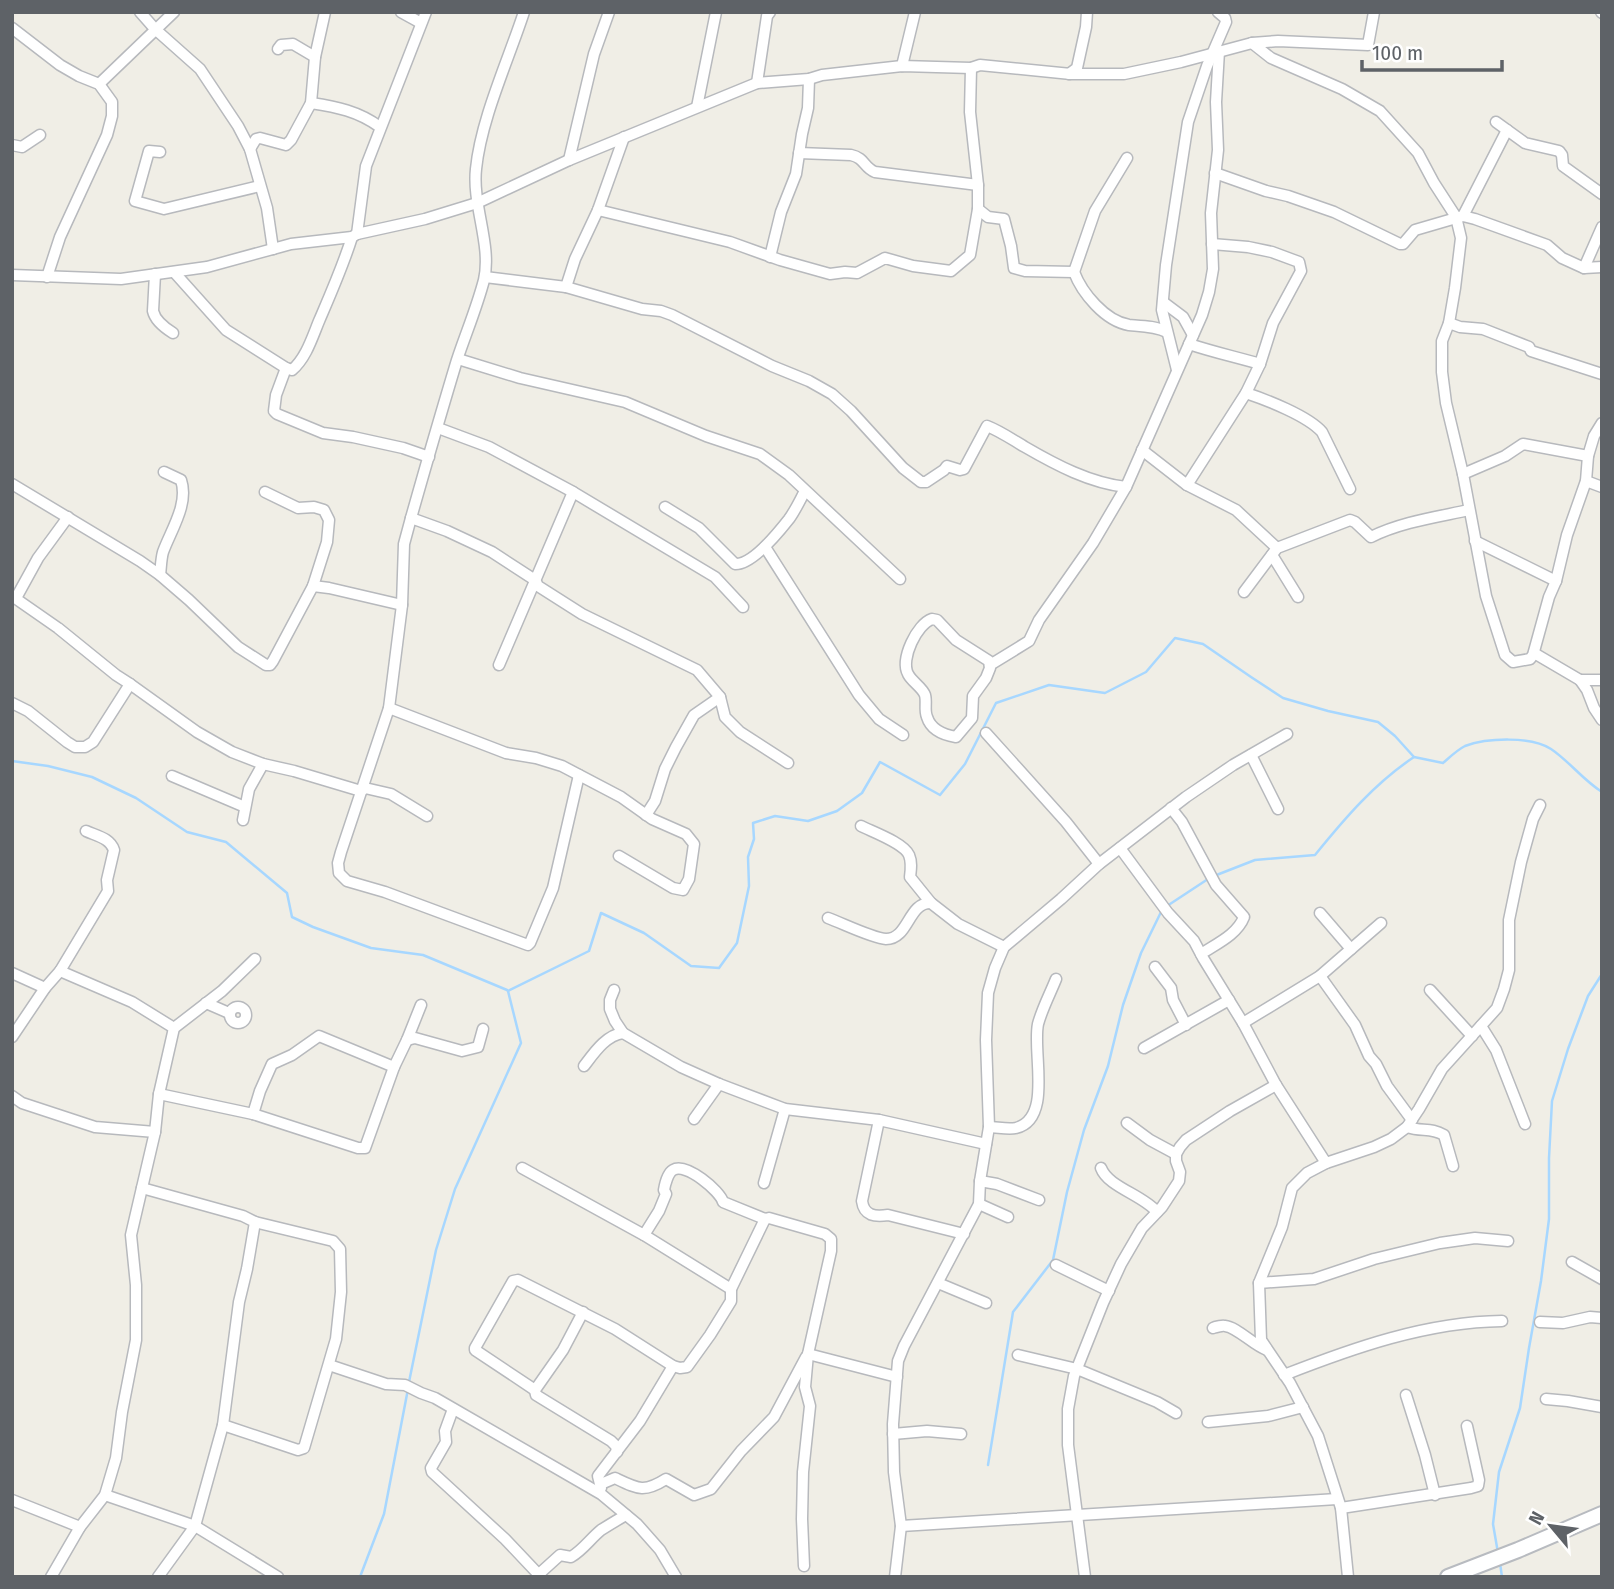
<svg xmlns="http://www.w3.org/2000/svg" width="1614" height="1589" font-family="'Fira Sans Condensed',sans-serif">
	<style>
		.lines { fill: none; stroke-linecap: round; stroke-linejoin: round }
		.stream { stroke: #a7d7ff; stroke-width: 2.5 }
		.street-casing { stroke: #b7b9bd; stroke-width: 13 }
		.secondary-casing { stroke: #b8bbc0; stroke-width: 18 }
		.street { stroke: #fff; stroke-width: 10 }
		.secondary { stroke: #fff; stroke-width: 14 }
	</style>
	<rect width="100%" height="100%" fill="#f0eee6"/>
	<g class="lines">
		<g class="stream">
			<path d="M12,761l36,5 44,11 44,21 51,34 39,10 61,51 5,24 21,10 58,21 52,7 84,35"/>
			<path d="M1214,876l41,-16 60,-5c30,-37 60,-72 99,-98"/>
			<path d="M1167,906l41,-27"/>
			<path d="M508,991l81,-40 12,-38 43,20 47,33 28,2 18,-25 12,-57 -1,-29 6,-18 -1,-16 22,-7 33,5 29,-10 25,-18 18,-31 60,33 25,-31 31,-61 53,-18 56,8 41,-21 29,-34 28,6 48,33 32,21 45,13 50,11 17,14 19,21 29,6c7,-6 14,-13 22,-17 22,-8 66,-10 86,3 18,12 32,31 51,43"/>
			<path d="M409,1382l27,-132 19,-61 66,-146 -13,-52"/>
			<path d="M988,1465l25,-153 40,-52 14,-68 17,-62 24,-64 15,-61 18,-52 21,-43"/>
			<path d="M1498,1553l-5,-29 6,-52 21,-64 9,-60 12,-67 8,-62v-61l3,-57 16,-52 20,-53 14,-22"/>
			<path d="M1500,1563l2,14"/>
			<path d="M360,1577l24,-63 24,-125"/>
		</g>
		<defs>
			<g id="street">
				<path d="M140,12l15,17 45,40 38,57 12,23 17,59 6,41"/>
				<path d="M401,12l20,11"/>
				<path d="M524,12c-16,49 -43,107 -48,157 -4,36 16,76 8,111 -7,27 -18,53 -27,80 -16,53 -31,105 -46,158l-7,26 -2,61 -13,103 -48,144 -3,11 1,10 8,8 38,11 143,53 2,-2 23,-55 26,-113"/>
				<path d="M1601,12l1,1"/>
				<path d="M12,28l48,37 19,11 20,8 13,18v14l-5,19 -47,102 -13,40"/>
				<path d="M1252,43l19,15 71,31 38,22 38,42 16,30 22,34 5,21 -6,50 -6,35 -7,18v31l4,31 17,71 23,122 19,59 8,7 17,-3 3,-4 16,-58 7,-16 11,-46 19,-54 2,-25 6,-20 8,-13"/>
				<path d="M278,49l3,-4 12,-1 22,13"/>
				<path d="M902,66l13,-54"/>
				<path d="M1069,74l8,-6 9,-41 1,-15"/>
				<path d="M757,83l10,-67 3,-4"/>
				<path d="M99,84l75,-72"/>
				<path d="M311,103c26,4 47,8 69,24"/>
				<path d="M697,107l19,-95"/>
				<path d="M1496,122l29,21 34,8 3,4 1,11 39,28"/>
				<path d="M12,145l10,2 18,-12"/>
				<path d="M250,149l6,-10 4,-1 26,7 5,-5 20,-37 4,-46 10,-45"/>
				<path d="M160,152l-11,-1 -14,50 29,8 96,-23"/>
				<path d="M799,153l52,2c14,3 13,13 24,17l103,13"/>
				<path d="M569,160l25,-106 15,-42"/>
				<path d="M1215,173l51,18 22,5 46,16 66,32h3l12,-14 48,-14 12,3 72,26 15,13 22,10 18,-1"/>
				<path d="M978,209l10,8 16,2 7,27 3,22 11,3 49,1 21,-61 32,-53"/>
				<path d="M598,210l132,32 50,18 50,14 15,-2 12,1 28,-15 28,8 38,5 19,-16 8,-46v-24l-8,-73 1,-44"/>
				<path d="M1463,216l44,-86"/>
				<path d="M357,234l9,-68 60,-154"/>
				<path d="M770,257l11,-45 15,-38 6,-40 6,-26 1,-29"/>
				<path d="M1584,268l18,-41"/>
				<path d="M174,272l52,58 60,38 6,2c14,-12 20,-32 27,-49 12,-28 24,-55 33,-84"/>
				<path d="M1074,272c8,21 31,49 55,53 13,1 27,1 38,7"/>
				<path d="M155,274l-2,37c2,9 12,17 20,22"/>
				<path d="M12,275l109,4 86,-12 84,-23 61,-7 5,-3 68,-15 52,-16 92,-43 188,-77 52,-4 13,-4 80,-9 69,2 9,-3 91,9h53l57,-12 71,-19 26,-2 90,4 6,-33"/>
				<path d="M485,277l81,10 76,22 19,2 11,4 100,51 37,15 23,13 19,17 52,57 18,14h5l18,-12 3,-4 13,4 4,-1 23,-43c13,5 26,14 38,21 31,18 65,36 101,40"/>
				<path d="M566,287l9,-28 23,-49 26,-73"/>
				<path d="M1163,302l20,15 10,18"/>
				<path d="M1449,323l11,4 23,2 46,18 2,4 71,23"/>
				<path d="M1189,344c24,8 47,13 71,20"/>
				<path d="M458,359l62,19 105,24 81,34 54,18 29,21 111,104"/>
				<path d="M286,368l-10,27 -2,16 3,3 46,19 30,4 50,11 26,9"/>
				<path d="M1177,370l-15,-60 4,-45 22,-143 19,-56 19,-44 -1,-4 -7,-6"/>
				<path d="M1246,393c21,7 62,23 76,39l28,57"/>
				<path d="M438,428l51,19 84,45 142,85 28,30"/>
				<path d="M1142,450l45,35 49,25 41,38"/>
				<path d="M1463,474l42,-18 18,-12 65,12"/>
				<path d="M1586,481l16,6"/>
				<path d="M12,484l128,77 20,14 29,25 49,47 28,18h4l3,-4 40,-75 14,-44 2,-22 -5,-10 -10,-3 -16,1 -33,-16"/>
				<path d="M1187,485l59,-92 14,-29 13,-41 28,-52 -2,-9 -27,-10 -24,-5 -36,-3"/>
				<path d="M665,507l34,21 36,36c17,1 43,-31 54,-45 6,-8 11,-19 16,-28"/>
				<path d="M411,518l36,13 45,21 43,28 3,6 44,28 115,56 23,27 5,20 15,15 48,31"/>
				<path d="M1475,541l81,40"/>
				<path d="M765,547l94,148 20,24 24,16"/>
				<path d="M1272,555l26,42"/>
				<path d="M160,575c1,-8 1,-16 3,-23 8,-22 26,-48 18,-72l-17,-8"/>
				<path d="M313,586l16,2 73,17"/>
				<path d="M1244,592l33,-44 73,-28 5,2 16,15c30,-15 66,-20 98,-27"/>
				<path d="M12,596l46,32 58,47 14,9 67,48 35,20 31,12 31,7 67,20 4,-3 26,6 36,22"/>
				<path d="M16,598l22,-40 30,-41"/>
				<path d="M932,619l5,1 19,20 33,21 1,7 -4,10 -13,18 -1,22 -16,19c-12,-2 -25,-7 -29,-20 -3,-7 0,-15 -2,-22 -3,-8 -13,-13 -17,-21 -8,-15 9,-50 24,-55z"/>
				<path d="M1534,653l46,27 7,10 7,18 8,12"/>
				<path d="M499,665l74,-173"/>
				<path d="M990,665l39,-24 10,-21 54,-77 33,-56 76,-172 7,-23 4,-23 -2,-56 7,-63 -2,-48 3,-51"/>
				<path d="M1580,680h22"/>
				<path d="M12,703l16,8 39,31 8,5h10l8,-5 37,-58"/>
				<path d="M389,708l117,45 30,5 26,8 59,31 31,22 34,15 8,10 -5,35 -6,11 -10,-2 -54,-32"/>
				<path d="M986,733l80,89 33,42"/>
				<path d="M1251,755l27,54"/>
				<path d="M172,776l73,31"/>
				<path d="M1171,808l11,14 34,63 28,32c-7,18 -28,27 -43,37"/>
				<path d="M646,815l9,-14 10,-32 11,-22 18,-32 26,-18"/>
				<path d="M243,820l6,-31 14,-25"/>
				<path d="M861,826c12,6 43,17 48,29 3,7 2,14 1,22l21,26 27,21 46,23"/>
				<path d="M1120,848l48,65 26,28 9,17 40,65 33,62 50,78"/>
				<path d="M1320,913l31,36"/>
				<path d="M828,918c14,5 44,20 58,21 23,0 22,-37 45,-36"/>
				<path d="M1155,967l16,21 2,12 13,25"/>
				<path d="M60,971l72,31 42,26"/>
				<path d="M12,973l33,15"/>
				<path d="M1320,976l35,49 14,31 7,8 11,22 25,34"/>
				<path d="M614,990l-4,10v9l5,12 8,12 58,34 38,17 66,25 94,11 107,24"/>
				<path d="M1430,990l42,46"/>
				<path d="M206,1003l23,10"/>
				<circle cx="238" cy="1015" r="8"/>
				<path d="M1243,1023l77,-47 61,-53"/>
				<path d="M1481,1026l15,24 29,74"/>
				<path d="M12,1037l33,-49 15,-17 48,-80 -1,-11 7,-30c-4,-12 -17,-14 -28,-19"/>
				<path d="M407,1040l8,-2 47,13 16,-4 5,-18"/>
				<path d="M1144,1048l85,-48"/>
				<path d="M584,1066c10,-13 22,-31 39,-33"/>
				<path d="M159,1094l94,20 105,34h7l29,-81 13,-27 14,-35"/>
				<path d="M12,1096l10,7 73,24 60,5"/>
				<path d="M253,1114l7,-23 12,-27 20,-9 27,-19 75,31"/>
				<path d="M694,1119l25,-35"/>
				<path d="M879,1120l-17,81c2,15 13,16 26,14l76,19"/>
				<path d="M1127,1123l23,17 26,14"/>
				<path d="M989,1127c8,0 19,3 27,1 37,-9 16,-76 22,-104 4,-15 12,-30 18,-45"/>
				<path d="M1407,1127c15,5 24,0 37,8l9,31"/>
				<path d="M522,1168l122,67 87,54"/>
				<path d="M1101,1168c7,19 42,27 56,44"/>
				<path d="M980,1181l17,3 42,16"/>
				<path d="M764,1183l21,-74"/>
				<path d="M142,1188l101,28 12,6 -8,47 -8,33 -16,123 -28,101 -37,51"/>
				<path d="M979,1204l29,13"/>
				<path d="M644,1235l15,-24 7,-17 -2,-4c1,-6 4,-17 9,-20 13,-8 47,21 50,32l42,17 4,-1 56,16 6,5v12l-23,103 -3,33 5,19 -7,66 -1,47 2,47"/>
				<path d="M1572,1262l30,17"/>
				<path d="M1056,1265l53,26"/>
				<path d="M938,1283l48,20"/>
				<path d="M1259,1283l55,-4 60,-20 66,-16 35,-5 33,3"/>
				<path d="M583,1312l-20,38 -28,40 1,5 75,46 5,5 1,6"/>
				<path d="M1540,1322l23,1 27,-6 12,1"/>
				<path d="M1213,1328c2,-1 11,-3 12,-2 12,1 28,19 42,24"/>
				<path d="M808,1354l89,23"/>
				<path d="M1018,1355l59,14 80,33 19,11"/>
				<path d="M329,1365l57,19 19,1 16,8 14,5 166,96 36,30 23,26 16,27"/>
				<path d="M1284,1375c69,-27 142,-53 218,-54"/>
				<path d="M535,1390l-60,-40v-2l38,-67 5,-1 97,49 58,37 7,2 7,-1 23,-32 21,-34v-12l34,-70"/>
				<path d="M1406,1395l19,60 10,40"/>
				<path d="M1546,1399l22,2 34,6"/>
				<path d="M453,1409l-8,22 1,11 -15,26 1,4 73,67 36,38"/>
				<path d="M1208,1422l60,-6 35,-9"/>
				<path d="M223,1425l75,25 6,-2 32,-109 5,-47 -1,-43 -7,-8 -4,-1 -74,-18"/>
				<path d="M893,1434l34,-3 34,3"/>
				<path d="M601,1484l14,-6c23,11 29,15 51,1l28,16 17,-6 30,-38 33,-34 32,-60"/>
				<path d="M601,1488l-3,-12 42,-55 33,-55"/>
				<path d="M105,1495l90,31 83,51"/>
				<path d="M12,1500l68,27"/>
				<path d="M1341,1508l130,-20 7,-2 1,-6 -12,-54"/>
				<path d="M901,1526l436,-27"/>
				<path d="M539,1574l21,-19 11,2c12,-7 19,-18 30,-27 8,-5 16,-10 25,-15"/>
				<path d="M51,1577l29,-50 25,-32 11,-37 6,-46 14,-72v-55l-5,-50 24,-103 4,-38 15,-66 48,-37 33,-32"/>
				<path d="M895,1577l6,-51 -7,-54 -1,-48 5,-63 6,-15 75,-142 1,-23 9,-54 -3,-87 2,-47 7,-25 9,-21 57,-48 38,-35 87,-67 47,-32 54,-31"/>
				<path d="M1085,1577l-17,-132v-36l6,-33 29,-73 18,-39 21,-36 20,-21 17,-26 1,-9 -4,-11v-7l4,-7 6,-7 44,-29 46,-26"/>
				<path d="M1348,1577l-7,-69 -23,-72 -28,-53 -29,-43 -2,-57 23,-56 10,-39 15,-15 19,-10 48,-16 17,-8 16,-12 12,-18 23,-40 55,-61 7,-19 5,-19v-50l12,-58 12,-43 7,-14"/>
			</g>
			<path id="secondary" d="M1448,1577l70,-27 84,-36"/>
		</defs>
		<use href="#street" class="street-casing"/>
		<use href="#secondary" class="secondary-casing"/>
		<use href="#street" class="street"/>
		<use href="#secondary" class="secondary"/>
	</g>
	<rect width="1614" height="1589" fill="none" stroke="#5e6267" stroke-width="28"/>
	<g transform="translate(1551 1526) rotate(299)" stroke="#ffffff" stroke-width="5" paint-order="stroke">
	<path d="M0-5L12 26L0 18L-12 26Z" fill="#5e6267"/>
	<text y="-10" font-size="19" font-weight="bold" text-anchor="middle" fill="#5e6267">N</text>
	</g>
	<path d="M1362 60v10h140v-10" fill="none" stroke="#5e6267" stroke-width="3.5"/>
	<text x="1372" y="60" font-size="21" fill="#5e6267" stroke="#ffffff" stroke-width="5" paint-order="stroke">100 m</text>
</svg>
